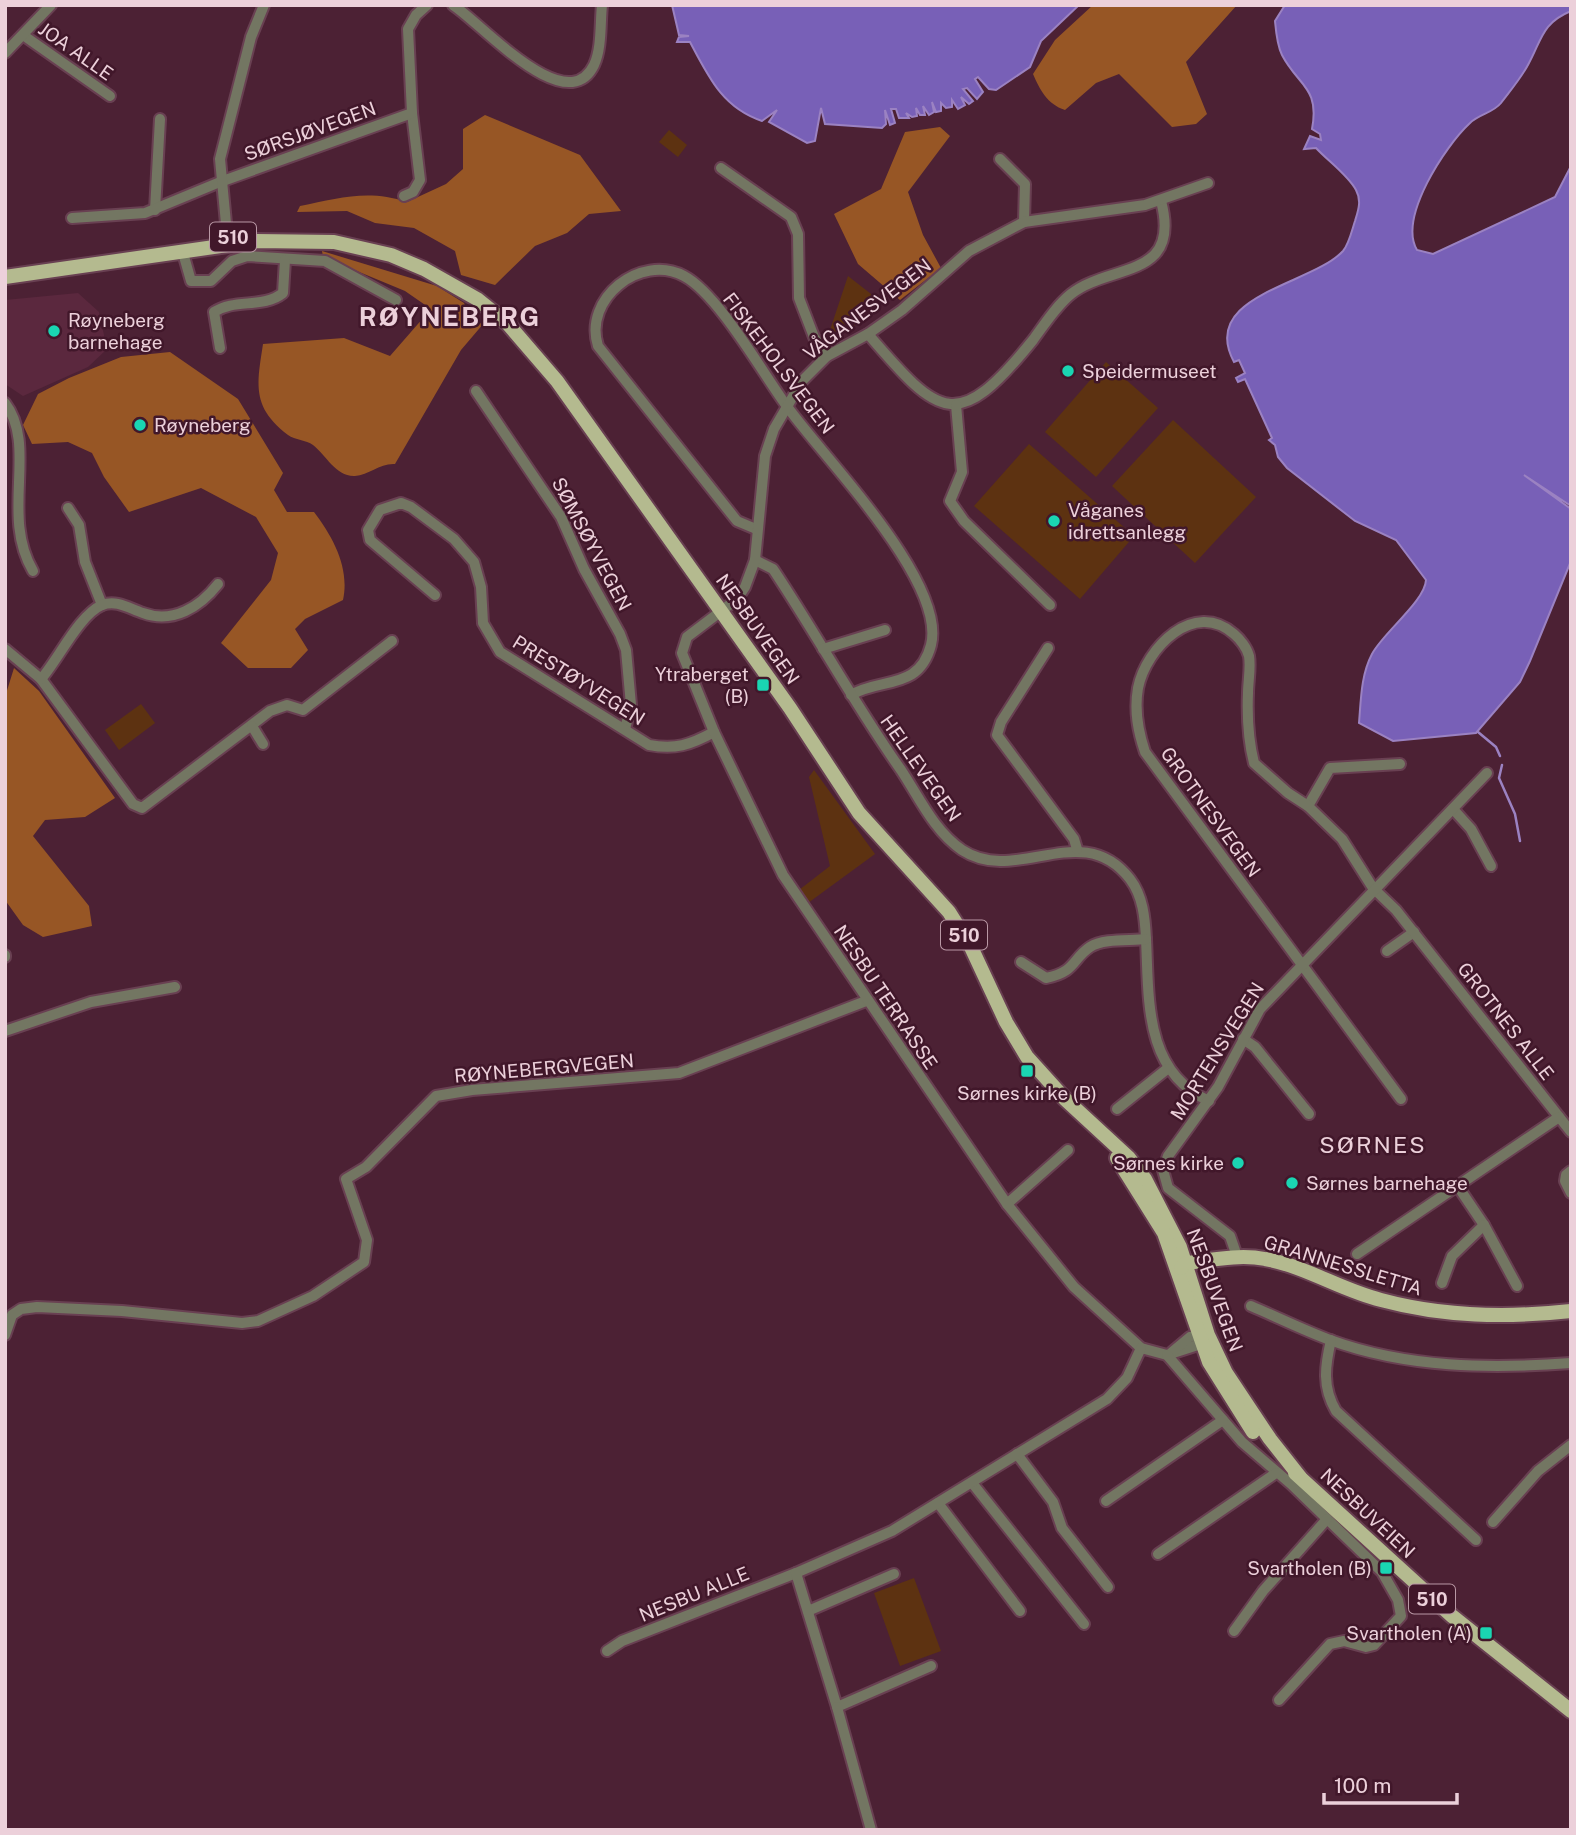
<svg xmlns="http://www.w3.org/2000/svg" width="1576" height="1835" font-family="'Public Sans',sans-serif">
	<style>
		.built { fill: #5b283e }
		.green { fill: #5d3211 }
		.forest { fill: #975625 }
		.water { fill: #7860b7; stroke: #9b82c2; stroke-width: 2 }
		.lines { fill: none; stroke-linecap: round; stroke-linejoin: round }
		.stream { stroke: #9b82c2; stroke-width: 2.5 }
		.minor-casing { stroke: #694052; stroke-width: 14 }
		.major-casing { stroke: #694052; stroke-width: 18 }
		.minor { stroke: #737662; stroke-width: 10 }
		.major { stroke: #b4ba8f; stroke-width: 14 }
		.poi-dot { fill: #1ad5b2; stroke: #41172a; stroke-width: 2.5 }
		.labels { text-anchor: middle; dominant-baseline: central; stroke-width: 5; stroke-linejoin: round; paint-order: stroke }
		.shield { fill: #41172a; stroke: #b998a5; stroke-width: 2 }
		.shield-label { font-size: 18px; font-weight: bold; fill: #ecd0da }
		.street-label { font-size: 19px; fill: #ecd0da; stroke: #41172a }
		.poi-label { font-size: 19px; fill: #ecd0da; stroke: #41172a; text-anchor: start }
		.quarter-label { font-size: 23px; letter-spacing: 2px; fill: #ecd0da; stroke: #41172a }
		.district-label { font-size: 26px; font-weight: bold; letter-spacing: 2px; fill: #ecd0da; stroke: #41172a }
	</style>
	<rect width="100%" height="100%" fill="#4c2134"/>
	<path class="built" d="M78,293l21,19 8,37 -19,18 -65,29 -18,-12v-84z"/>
	<g class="green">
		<path d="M669,130l18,15 -9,12 -19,-15z"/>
		<path d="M848,276l32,25 -27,26 -25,9z"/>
		<path d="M1106,362l52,46 -62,69 -51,-45z"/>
		<path d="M1173,420l83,77 -61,66 -83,-77z"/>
		<path d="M1029,444l105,92 -54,63 -106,-93z"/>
		<path d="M141,704l14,19 -36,27 -14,-20z"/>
		<path d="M814,770l61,84 -67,49 -9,-13 31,-24 -21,-89z"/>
		<path d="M914,1578l27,73 -41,15 -26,-73z"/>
	</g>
	<g class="forest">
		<path d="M1093,5h144l-51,57 21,52 -11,10 -24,3 -53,-53 -23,9 -31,27c-18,-6 -25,-20 -32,-36l22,-34z"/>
		<path d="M485,115l95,40 41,56 -32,3 -22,19 -32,13 -40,39 -34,-10 -6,-24 -41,-23 -39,-5 -28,-12 -50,1 3,-6c38,-8 69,-17 107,-4l39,-18 17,-15v-40z"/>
		<path d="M940,127l10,9 -42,56 15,43 18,33 -41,32 -42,-36 -24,-50 47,-25 24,-57z"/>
		<path d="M322,251l115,35 27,17 9,21 11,-1 -23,27 -66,114c-15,-1 -26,11 -40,12 -19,1 -29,-21 -42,-31 -7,-5 -18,-5 -25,-10 -37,-28 -31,-51 -25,-91l81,-6 46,18 41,-47 -26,-18 -82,-34z"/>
		<path d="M170,352l68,47 45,74 -9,17 13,22h27c19,25 36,56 29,88l-38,19 -10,10 13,21 -17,18h-43l-27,-25 50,-63 7,-27 -22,-36 -55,-29 -72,24 -25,-35 -12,-24 -24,-11 -36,2 -9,-19 15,-31 31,-16 52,-21z"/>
		<path d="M14,668l25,23 76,107 -30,19 -40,3 -12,16 56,70 3,20 -49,11 -20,-12 -18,-25v-203z"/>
	</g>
	<g class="water">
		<path d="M672,5h407l-38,36 -11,26 -34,23 -7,-1 -11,-12 -3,2 8,13 -6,7 -10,-11 -4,1 10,12 -4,3 -8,-7 4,8 -7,4 -6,-9v7l-6,1 -5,-5v8l-5,1 -4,-10 2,10 -5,3 -6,-9 2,9h-5l-4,-7 1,8 -5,1 -6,-4 3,5h-10l-3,-9h-5l4,14 -5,2 -5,-15 1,14 -4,4 -57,-4 -4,-16 -6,33 -8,2 -38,-21 8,-12 -15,11c-39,-13 -53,-43 -72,-79h-13l2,-5 10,-1 -10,-1z"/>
		<path d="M1285,5h286v6c-29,12 -29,28 -42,52 -7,14 -19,28 -28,40 -8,10 -22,11 -31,20 -25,23 -72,95 -53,127l16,4 122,-57 16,-31v340l-47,-31 47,34v52l-41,100 -10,21 -44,51 -83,8 -34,-18c2,-24 2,-48 13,-69 11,-21 53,-53 54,-74l-30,-40 -41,-19 -68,-53 -9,-11 -3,-12 -6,-5 3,-2 -27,-59 -7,3 -2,-4 9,-5 -6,-13 -5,2c-36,-67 78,-77 109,-111 6,-7 9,-21 12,-30 3,-10 7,-20 1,-31 -8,-15 -28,-29 -40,-42l-12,1 6,-13 11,4 -1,-6 -8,-5c8,-42 -14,-43 -30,-74 -5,-10 -6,-23 -7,-34z"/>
	</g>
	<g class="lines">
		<g class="stream">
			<path d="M1478,732l18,15 4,9"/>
			<path d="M1502,765l-3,13 16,36 5,27"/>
		</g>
		<defs>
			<g id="minor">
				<path d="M453,5c28,18 114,116 141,60 8,-17 6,-42 8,-60"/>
				<path d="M23,35l87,61"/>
				<path d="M5,53l46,-48"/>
				<path d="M1000,159l25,25 -1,38"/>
				<path d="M721,168l70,49 7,17 1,64 15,39 13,19"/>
				<path d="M404,196l9,-4 7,-12 -8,-67"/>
				<path d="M155,210l5,-91"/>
				<path d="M72,218l73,-5 75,-31 192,-69 -4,-84 8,-14 11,-10"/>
				<path d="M228,245l-8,-86 31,-122 13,-32"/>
				<path d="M183,253l8,28h20l21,-20 15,-5 78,5 71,39"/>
				<path d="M868,334c72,84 89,100 165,6 11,-15 23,-34 38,-46 39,-31 111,-14 90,-93"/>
				<path d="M220,348l-6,-36c21,-14 49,-3 69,-19l2,-33"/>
				<path d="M476,391l85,126 23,52 36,65 6,16 5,55 -6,24"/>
				<path d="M5,403c33,43 -5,112 28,168"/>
				<path d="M956,405l6,67 -12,29 14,20 86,84"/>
				<path d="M68,508l11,17 6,37 17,43"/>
				<path d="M756,529l-19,-8 -139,-175c-15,-47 42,-93 86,-70 34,18 78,96 102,129 35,50 161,176 145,240 -12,46 -50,32 -80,50"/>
				<path d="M755,560l18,9c44,66 82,136 128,201 18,27 33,61 61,80 55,36 120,-33 168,29 13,17 15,39 16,60 3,61 -2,133 63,162"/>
				<path d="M435,595l-65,-55 -2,-10 12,-20 21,-7 10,4 43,32 20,23 7,25 2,36 17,29 149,93c26,5 41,0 65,-13"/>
				<path d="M1048,648l-47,74 -4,13 77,104 3,10"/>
				<path d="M5,649l36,30 92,125 9,4 128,-97 17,-6 16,5 89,-69"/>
				<path d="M823,649l62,-19"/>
				<path d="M41,679c17,-19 38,-64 61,-74 15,-6 28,4 41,8 30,11 57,-6 75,-29"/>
				<path d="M252,726l11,18"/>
				<path d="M1308,806l22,-38 70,-4"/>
				<path d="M1453,809l18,20 20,37"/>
				<path d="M1387,951l27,-19"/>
				<path d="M5,955v2"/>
				<path d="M1021,962l25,16c30,-6 26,-19 44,-31 14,-9 40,-6 56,-8"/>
				<path d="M5,1031l86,-29 84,-15"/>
				<path d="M1243,1039l12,8 54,67"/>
				<path d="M1401,1099l-256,-347c-7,-21 -11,-41 -7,-64 8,-40 56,-89 96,-54 6,5 13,14 15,22 2,11 -1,26 -1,37 -1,24 0,46 6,70l34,30 20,13 34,33 31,49 23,22 175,222"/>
				<path d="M1117,1109l50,-40"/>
				<path d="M1571,1171l-5,4 -1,6 6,12"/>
				<path d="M1457,1185l27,40 33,61"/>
				<path d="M1007,1204l61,-54"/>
				<path d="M1357,1254l202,-137"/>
				<path d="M1238,1259l-8,-23 -62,-48 -5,-18 5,-14 50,-69 42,-78 227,-236"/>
				<path d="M1442,1283l10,-27 32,-31"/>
				<path d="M1251,1306c26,11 52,24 79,34 77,28 160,29 241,23"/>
				<path d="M5,1335l7,-20 9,-6 16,-2 85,4 120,12 16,-2 55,-25 51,-34 3,-22 -21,-61 20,-12 70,-71 36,-6 207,-17 187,-72"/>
				<path d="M1207,1337l-6,7 -34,11 -26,-7 -67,-61 -67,-83 -224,-329 -69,-143 -32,-79 5,-16 50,-38 8,-12 10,-27 10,-104 9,-27 28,-48 25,-25 41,-22 34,-24 67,-59 55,-29 121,-17 63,-22"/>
				<path d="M1331,1340c-6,26 -9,47 5,71l140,129"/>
				<path d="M1172,1352l18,-15 16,-2"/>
				<path d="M1167,1355l75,87 49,42 91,88 16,28 3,16 -27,29 -8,2 -22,-6 -14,3 -51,56"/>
				<path d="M1017,1454l36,48 9,26 46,59"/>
				<path d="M973,1484l111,140"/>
				<path d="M1106,1501l117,-81"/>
				<path d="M938,1503l82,108"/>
				<path d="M1493,1522l45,-51 33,-26"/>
				<path d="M1158,1554l118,-81"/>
				<path d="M808,1611l86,-37"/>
				<path d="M1234,1631l29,-40 64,-72"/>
				<path d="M607,1651l15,-10 174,-68"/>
				<path d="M931,1666l-94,41 -41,-134 96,-42 215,-132 20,-21 14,-30"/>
				<path d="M837,1707l34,123"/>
			</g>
			<g id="major">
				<path d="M5,277l251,-36 78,1 57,13 33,14 53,30 31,25 49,57 233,327 69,105 90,99 22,35 35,75 21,35 38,42 64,59 16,21 35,68 28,88 18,38 44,66 30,38"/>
				<path d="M1117,1158l47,75 45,129 44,70"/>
				<path d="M1181,1268l5,-5c25,-3 54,-9 79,-4 40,7 76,31 116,41 63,17 125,18 190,11"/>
				<path d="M1295,1473l157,143 119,95"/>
			</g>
		</defs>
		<use href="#minor" class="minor-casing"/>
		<use href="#major" class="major-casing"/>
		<use href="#minor" class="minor"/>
		<use href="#major" class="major"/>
	</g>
	<g class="poi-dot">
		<circle cx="54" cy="331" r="7"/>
		<circle cx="1068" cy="371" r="7"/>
		<circle cx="140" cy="425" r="7"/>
		<circle cx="1054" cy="521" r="7"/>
		<rect x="756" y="678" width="14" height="14" rx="3.5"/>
		<rect x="1020" y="1064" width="14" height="14" rx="3.5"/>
		<circle cx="1238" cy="1163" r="7"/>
		<circle cx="1292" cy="1183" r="7"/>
		<rect x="1379" y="1561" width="14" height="14" rx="3.5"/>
		<rect x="1479" y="1626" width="14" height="14" rx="3.5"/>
	</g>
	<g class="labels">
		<g class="shield">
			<rect x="210" y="222.5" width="46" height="29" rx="5"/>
			<rect x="941" y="920.5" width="46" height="29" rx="5"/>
			<rect x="1409" y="1584.5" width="46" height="29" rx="5"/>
		</g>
		<g class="shield-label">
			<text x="233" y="237">510</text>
			<text x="964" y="935">510</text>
			<text x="1432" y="1599">510</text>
		</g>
		<g class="street-label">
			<text transform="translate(76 51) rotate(35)">JOA ALLE</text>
			<text transform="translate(310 131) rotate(-20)">SØRSJØVEGEN</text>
			<text transform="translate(867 309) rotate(-37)">VÅGANESVEGEN</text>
			<text transform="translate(779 363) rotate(53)">FISKEHOLSVEGEN</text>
			<text transform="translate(592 544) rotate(62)">SØMSØYVEGEN</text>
			<text transform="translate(758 629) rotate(55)">NESBUVEGEN</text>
			<text transform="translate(579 680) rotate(32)">PRESTØYVEGEN</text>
			<text transform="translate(921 768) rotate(55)">HELLEVEGEN</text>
			<text transform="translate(1211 812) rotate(54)">GROTNESVEGEN</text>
			<text transform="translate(886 997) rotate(56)">NESBU TERRASSE</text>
			<text transform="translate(1506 1021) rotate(52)">GROTNES ALLE</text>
			<text transform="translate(1217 1051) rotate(-58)">MORTENSVEGEN</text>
			<text transform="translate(544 1068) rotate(-5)">RØYNEBERGVEGEN</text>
			<text transform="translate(1343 1265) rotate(17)">GRANNESSLETTA</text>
			<text transform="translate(1215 1290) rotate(70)">NESBUVEGEN</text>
			<text transform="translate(1368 1513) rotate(43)">NESBUVEIEN</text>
			<text transform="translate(694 1594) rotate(-22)">NESBU ALLE</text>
		</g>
		<g class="poi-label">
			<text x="68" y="320">Røyneberg<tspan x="68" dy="22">barnehage</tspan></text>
			<text x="1082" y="371">Speidermuseet</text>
			<text x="154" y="425">Røyneberg</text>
			<text x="1068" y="510">Våganes<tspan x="1068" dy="22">idrettsanlegg</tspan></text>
			<text x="749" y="674" text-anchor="end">Ytraberget<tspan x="749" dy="22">(B)</tspan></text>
			<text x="1027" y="1093" text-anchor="middle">Sørnes kirke (B)</text>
			<text x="1224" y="1163" text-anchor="end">Sørnes kirke</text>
			<text x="1306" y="1183">Sørnes barnehage</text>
			<text x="1372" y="1568" text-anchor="end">Svartholen (B)</text>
			<text x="1472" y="1633" text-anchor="end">Svartholen (A)</text>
		</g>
		<g class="quarter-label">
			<text x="1373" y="1144">SØRNES</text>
		</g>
		<g class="district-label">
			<text x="450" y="316">RØYNEBERG</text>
		</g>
	</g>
	<rect width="1576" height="1835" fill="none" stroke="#ecd0da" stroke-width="14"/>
	<path d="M1324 1793v10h133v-10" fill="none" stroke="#ecd0da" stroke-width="3.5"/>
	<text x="1334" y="1793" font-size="21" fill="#ecd0da" stroke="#41172a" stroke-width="5" paint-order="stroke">100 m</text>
</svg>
